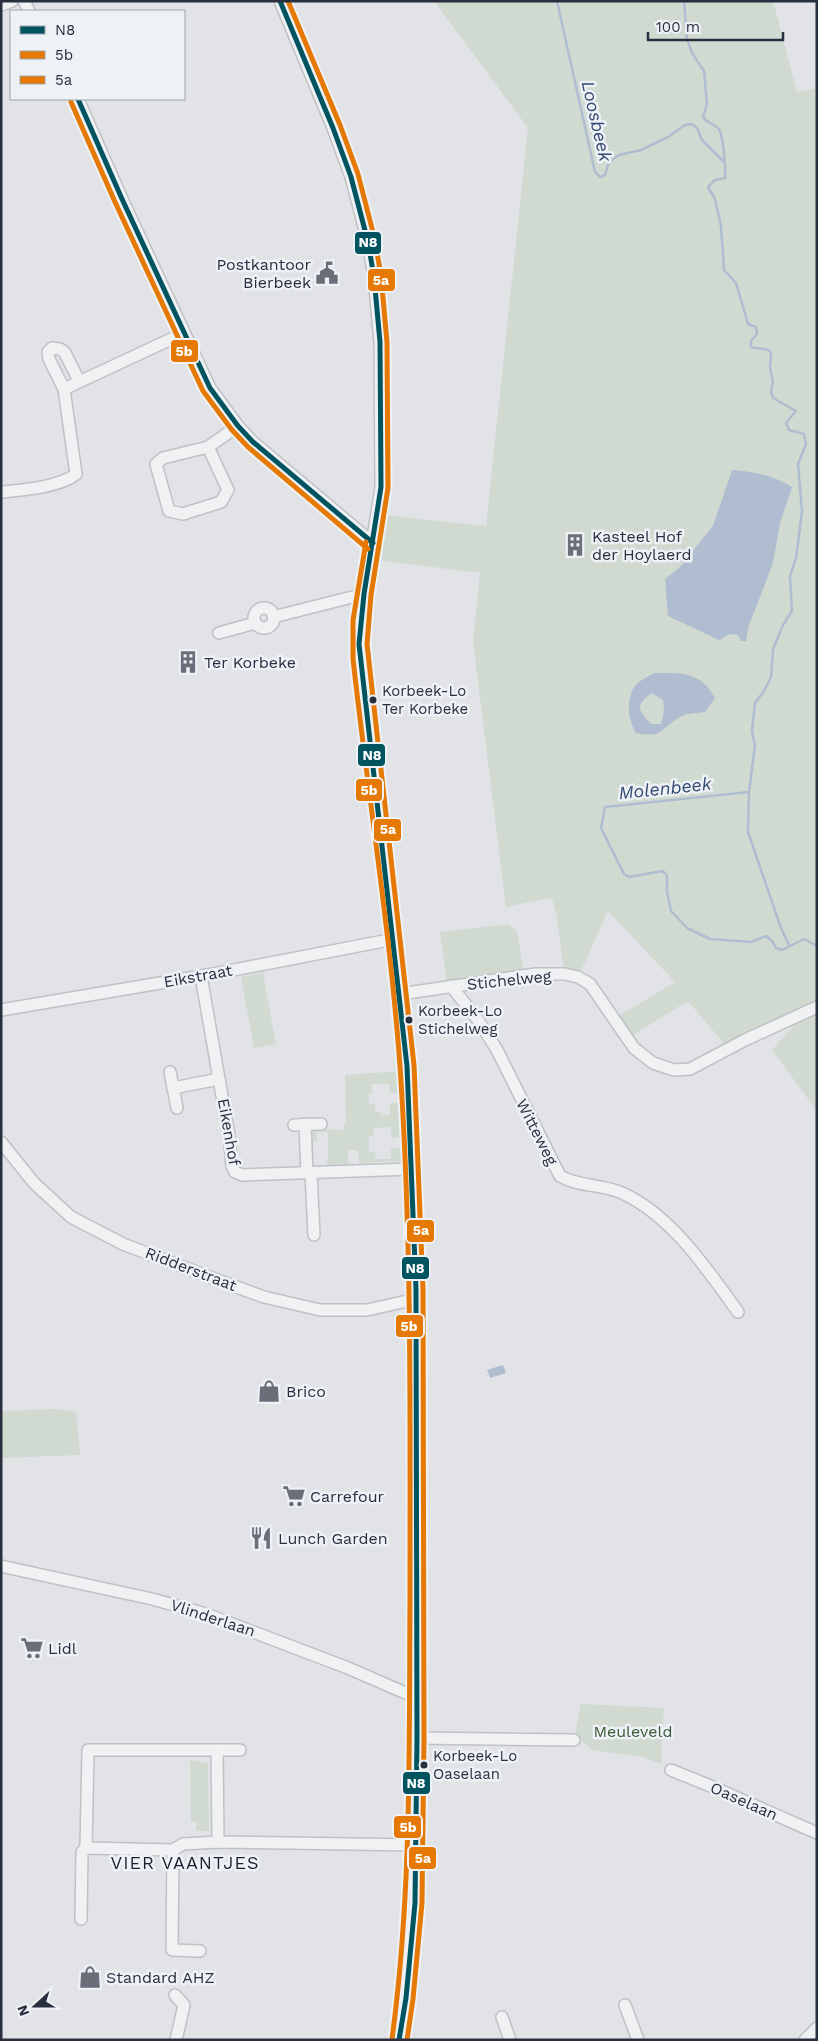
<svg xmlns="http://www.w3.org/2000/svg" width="818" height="2041" font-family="'Work Sans',sans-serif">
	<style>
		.green { fill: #d0dad1 }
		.water { fill: #b0bdd0; fill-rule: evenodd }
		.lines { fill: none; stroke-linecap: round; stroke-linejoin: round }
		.stream { stroke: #b0bdd0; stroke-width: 2.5 }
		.minor-casing { stroke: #bfc1c4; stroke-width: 14 }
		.minor { stroke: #f0f1f3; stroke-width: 11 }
		.bus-1-casing { stroke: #eef1f6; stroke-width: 9 }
		.bus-2-casing { stroke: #eef1f6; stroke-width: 9 }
		.bus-3-casing { stroke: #eef1f6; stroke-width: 9 }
		.bus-1 { stroke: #005460; stroke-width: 5 }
		.bus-2 { stroke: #e57903; stroke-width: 5 }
		.bus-3 { stroke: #e57903; stroke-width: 5 }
		.bus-dot { fill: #282f3f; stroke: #eef1f6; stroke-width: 2 }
		.labels { text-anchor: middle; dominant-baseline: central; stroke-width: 5; stroke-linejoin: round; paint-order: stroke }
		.bus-label { font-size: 15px; fill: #282f3f; stroke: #eef1f6; text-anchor: start }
		.poi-label { font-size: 16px; fill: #282f3f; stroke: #eef1f6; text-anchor: start }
		.street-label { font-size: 16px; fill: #282f3f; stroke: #eef1f6 }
		.park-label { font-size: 16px; fill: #3a5a36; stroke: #eef1f6 }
		.water-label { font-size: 18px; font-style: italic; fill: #334a72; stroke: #eef1f6 }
		.neighbourhood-label { font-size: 18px; letter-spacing: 1px; fill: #1b202f; stroke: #eef1f6 }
		.line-badge { stroke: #eef1f6; stroke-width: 2 }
		.badge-label { font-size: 14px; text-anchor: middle; font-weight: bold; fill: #fff }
	</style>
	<rect width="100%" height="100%" fill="#e1e3e6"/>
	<g class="green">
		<path d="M434,1h339l24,91 20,-4v915l-91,43 -38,-45 -58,36 -13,-20 58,-35 -67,-71 -28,62 -16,-1 -7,-55 -5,-19 -46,9 -33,-266 7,-68 -104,-13 8,-45 102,11 42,-398z"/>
		<path d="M508,924l9,7 7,43 -77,9 -7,-51z"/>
		<path d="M263,973l13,71 -22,4 -13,-71z"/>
		<path d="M817,1010v101l-45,-61 29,-32z"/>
		<path d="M401,1071l1,22h-12l-1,-9h-17v10h-3v10h6v8h5l1,4 9,-1v-12h12l2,34 -13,1v-11l-17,1 -1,8h-4v16h6l1,7h15v-11h13l-1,12 -3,1 -41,2 -1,-13h-10v14l-21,1v-5h1v-28h-11v9h-4v-9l10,-1v-2l21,1v-5l2,-1 -1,-49z"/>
		<path d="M56,1409l20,3 4,43 -79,3v-47z"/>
		<path d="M581,1704l83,4 -3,56 -18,-7 -51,-7 -17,-16z"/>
		<path d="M190,1760l18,3 1,68h-13l1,-9 -6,-1z"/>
	</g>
	<g class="water">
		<path d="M732,470c22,2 42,5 60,17l-12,36 -7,40 -25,65 -2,13h-5l-3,-6 -8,-1 -11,6 -51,-24 -3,-37 15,-12 33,-41z"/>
		<path d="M654,673c26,0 47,-2 61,25l-10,14c-7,1 -17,1 -23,4 -21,11 -18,23 -46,17 -8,-13 -10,-32 -2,-46 4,-6 14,-10 20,-14zM652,693l11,7 1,11 -3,13h-10c-11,-13 -18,-18 1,-31z"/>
		<path d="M503,1365l3,8 -16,5 -3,-8z"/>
	</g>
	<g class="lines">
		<g class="stream">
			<path d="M557,1l38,171 5,5 5,-2 4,-13 10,-7 22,-5 27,-13 17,-12 7,-1 5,4 5,12 21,21"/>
			<path d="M684,1l3,38 5,14 12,18 3,33 -4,13c4,6 11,7 16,12 4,6 7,41 6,49l-10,2 -7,7 7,12 6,27 3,44 12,13 12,41 8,3 1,7 -6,7v6l18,3 2,3 -1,14 3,15 -2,10 2,6 23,13 -10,12 3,7 15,4 2,10 -8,20 4,47 -6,47 -6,18 2,35 -9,14 -10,24 -2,28 -7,14 -9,12 -3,28 3,15 -6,46 -144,15 -4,21 23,46 5,3 34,-6 4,5v16l4,19 16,17 23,11 41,3 15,-6 6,5 4,7 6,2 22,-11 13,7"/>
			<path d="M749,792l-1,40 33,96 8,17"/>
		</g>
		<defs>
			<g id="minor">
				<path d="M24,1l5,10"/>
				<path d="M280,1l53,127 18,49 17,65 6,35 6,65 1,145 -17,107 -5,50 48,422 9,223 1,449 -2,165 -9,95 -7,42"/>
				<path d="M1,5l11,-4"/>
				<path d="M78,99l44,100 88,189 28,38 15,16 120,101"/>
				<path d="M64,389l120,-56"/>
				<path d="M208,447l20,43 -7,12 -38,12 -14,-3 -13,-47 7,-6 45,-11 30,-21"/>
				<path d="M2,492c21,-2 58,-5 74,-18l-12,-85 -15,-30 -1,-7 4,-4 8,1 5,4 14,28"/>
				<circle cx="264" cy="618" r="10"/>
				<path d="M273,617l91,-23"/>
				<path d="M219,633l36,-10"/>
				<path d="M201,976l28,160 3,30 3,6 7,3 170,-6"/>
				<path d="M451,986l27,34 19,30 63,126c19,11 42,8 62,17 49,22 85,76 116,119"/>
				<path d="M400,994l136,-20h29l13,3 12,7 44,64 19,15 21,7 16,-1 55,-29 72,-33"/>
				<path d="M1,1010l212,-36 181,-35"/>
				<path d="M170,1072l7,36"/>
				<path d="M173,1088l46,-9"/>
				<path d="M305,1124l2,49"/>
				<path d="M294,1125l27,-1"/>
				<path d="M1,1142l33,41 37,34 52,27 89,34 52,19 56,13h47l49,-11"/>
				<path d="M311,1173l3,62"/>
				<path d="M1,1566l151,33 54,15 142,54 69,30"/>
				<path d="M417,1738l157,2"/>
				<path d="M217,1750l1,92"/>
				<path d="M671,1770l37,15 109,48"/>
				<path d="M86,1848l2,-98h152"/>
				<path d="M173,1850l10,-6 35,-2 197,3"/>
				<path d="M81,1919l1,-67 4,-4 87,2 -1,100 28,1"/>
				<path d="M175,1995l9,10 -8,35"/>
				<path d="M625,2005l13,35"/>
				<path d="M502,2017l8,23"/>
				<path d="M805,2040l12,-12"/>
			</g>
		</defs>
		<use href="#minor" class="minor-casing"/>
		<use href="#minor" class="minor"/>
		<defs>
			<g id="bus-1">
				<path d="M280,1l53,127 18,49 17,65 6,35 6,65 1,145 -17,107 -5,50 48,422 9,223 1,449 -2,165 -9,95 -7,42"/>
				<path d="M78,99l44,100 88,189 28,38 15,16 120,101"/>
			</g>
			<g id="bus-2">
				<path d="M71,102l44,100 88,189 29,39 16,17 120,102"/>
				<path d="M366,542l-13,78v39c15,136 37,271 47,407 12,176 10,353 10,529 -1,148 2,296 -18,444"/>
			</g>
			<path id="bus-3" d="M288,1l52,124 18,49 17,66 6,36 6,66 1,146 -17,107 -4,49 47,421 9,224 1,449 -2,165 -9,96 -6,41"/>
		</defs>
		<use href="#bus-1" class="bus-1-casing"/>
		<use href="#bus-2" class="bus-2-casing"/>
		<use href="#bus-3" class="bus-3-casing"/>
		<use href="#bus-1" class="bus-1"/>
		<use href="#bus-2" class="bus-2"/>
		<use href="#bus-3" class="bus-3"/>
	</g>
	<defs>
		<symbol id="civic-bare" viewBox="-9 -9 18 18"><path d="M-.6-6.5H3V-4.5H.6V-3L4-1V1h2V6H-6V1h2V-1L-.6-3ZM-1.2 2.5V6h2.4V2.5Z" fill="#696e79" stroke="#eef1f6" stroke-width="2.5" paint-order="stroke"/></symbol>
		<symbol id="building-bare" viewBox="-9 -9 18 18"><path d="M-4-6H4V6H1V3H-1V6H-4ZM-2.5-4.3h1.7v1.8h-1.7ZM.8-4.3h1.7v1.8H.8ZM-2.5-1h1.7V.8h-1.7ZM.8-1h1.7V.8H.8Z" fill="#696e79" stroke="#eef1f6" stroke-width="2.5" paint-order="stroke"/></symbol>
		<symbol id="shop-bare" viewBox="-9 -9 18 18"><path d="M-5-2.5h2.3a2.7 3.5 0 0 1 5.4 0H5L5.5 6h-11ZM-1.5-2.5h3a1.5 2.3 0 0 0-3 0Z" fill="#696e79" stroke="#eef1f6" stroke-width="2.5" paint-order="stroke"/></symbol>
		<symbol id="supermarket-bare" viewBox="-9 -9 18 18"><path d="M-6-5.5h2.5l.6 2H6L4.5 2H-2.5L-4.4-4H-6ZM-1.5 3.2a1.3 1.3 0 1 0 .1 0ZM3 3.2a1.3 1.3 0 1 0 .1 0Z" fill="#696e79" stroke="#eef1f6" stroke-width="2.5" paint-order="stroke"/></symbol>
		<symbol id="restaurant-bare" viewBox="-9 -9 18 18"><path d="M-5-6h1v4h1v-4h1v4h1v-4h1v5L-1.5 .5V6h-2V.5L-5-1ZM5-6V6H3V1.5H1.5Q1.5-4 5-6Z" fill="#696e79" stroke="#eef1f6" stroke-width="2.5" paint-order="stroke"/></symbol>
	</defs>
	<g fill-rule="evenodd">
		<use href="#civic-bare" x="311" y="257" width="32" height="32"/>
		<use href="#building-bare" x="559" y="529" width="32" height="32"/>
		<use href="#building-bare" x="172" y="646" width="32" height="32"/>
		<use href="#shop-bare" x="253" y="1375" width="32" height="32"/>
		<use href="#supermarket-bare" x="278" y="1480" width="32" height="32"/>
		<use href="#restaurant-bare" x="245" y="1522" width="32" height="32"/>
		<use href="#supermarket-bare" x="16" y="1632" width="32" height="32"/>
		<use href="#shop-bare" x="74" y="1961" width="32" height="32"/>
	</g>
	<g class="bus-dot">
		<circle cx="373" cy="700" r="4.5"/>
		<circle cx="409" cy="1020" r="4.5"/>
		<circle cx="424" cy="1765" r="4.5"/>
	</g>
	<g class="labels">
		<g class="bus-label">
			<text x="382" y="691">Korbeek-Lo<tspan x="382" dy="18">Ter Korbeke</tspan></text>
			<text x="418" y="1011">Korbeek-Lo<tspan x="418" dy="18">Stichelweg</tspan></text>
			<text x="433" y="1756">Korbeek-Lo<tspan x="433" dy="18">Oaselaan</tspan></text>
		</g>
		<g class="poi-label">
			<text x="311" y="264" text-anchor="end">Postkantoor<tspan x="311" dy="18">Bierbeek</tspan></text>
			<text x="592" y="536">Kasteel Hof<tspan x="592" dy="18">der Hoylaerd</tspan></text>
			<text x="204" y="662">Ter Korbeke</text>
			<text x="286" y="1391">Brico</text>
			<text x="310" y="1496">Carrefour</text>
			<text x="278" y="1538">Lunch Garden</text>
			<text x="48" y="1648">Lidl</text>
			<text x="106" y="1977">Standard AHZ</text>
		</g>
		<g class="street-label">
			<text transform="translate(198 976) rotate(-10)">Eikstraat</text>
			<text transform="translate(509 980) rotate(-6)">Stichelweg</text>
			<text transform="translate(229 1132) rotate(80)">Eikenhof</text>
			<text transform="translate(537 1132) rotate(63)">Witteweg</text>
			<text transform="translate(191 1269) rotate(21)">Ridderstraat</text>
			<text transform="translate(213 1618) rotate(18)">Vlinderlaan</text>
			<text transform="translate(744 1801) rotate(24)">Oaselaan</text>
		</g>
		<g class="park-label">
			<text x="633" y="1731">Meuleveld</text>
		</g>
		<g class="water-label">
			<text transform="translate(597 121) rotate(77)">Loosbeek</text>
			<text transform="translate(665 788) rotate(-6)">Molenbeek</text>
		</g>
		<g class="neighbourhood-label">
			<text x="185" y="1862">VIER VAANTJES</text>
		</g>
	</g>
	<g class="line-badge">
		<rect x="354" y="231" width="28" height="24" rx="5" fill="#005460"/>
		<rect x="367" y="268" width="29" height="24" rx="5" fill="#e57903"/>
		<rect x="170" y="339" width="29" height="24" rx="5" fill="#e57903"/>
		<rect x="357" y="743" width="29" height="24" rx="5" fill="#005460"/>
		<rect x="355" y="778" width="28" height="24" rx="5" fill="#e57903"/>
		<rect x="373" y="818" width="29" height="24" rx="5" fill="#e57903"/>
		<rect x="406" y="1219" width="29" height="24" rx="5" fill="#e57903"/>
		<rect x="401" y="1256" width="29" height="24" rx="5" fill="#005460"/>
		<rect x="395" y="1314" width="29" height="24" rx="5" fill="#e57903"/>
		<rect x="402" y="1771" width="29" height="24" rx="5" fill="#005460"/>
		<rect x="393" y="1815" width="29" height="24" rx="5" fill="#e57903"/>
		<rect x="408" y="1846" width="29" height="24" rx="5" fill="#e57903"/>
	</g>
	<g class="badge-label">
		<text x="368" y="247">N8</text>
		<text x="381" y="285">5a</text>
		<text x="184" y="356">5b</text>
		<text x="372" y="760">N8</text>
		<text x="369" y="795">5b</text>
		<text x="388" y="834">5a</text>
		<text x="421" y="1235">5a</text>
		<text x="415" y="1273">N8</text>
		<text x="409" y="1331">5b</text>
		<text x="416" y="1788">N8</text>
		<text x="408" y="1832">5b</text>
		<text x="423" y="1863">5a</text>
	</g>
	<rect width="818" height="2041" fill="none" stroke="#282f3f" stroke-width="5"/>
	<rect x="10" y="10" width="175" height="90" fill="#eef1f6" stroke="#9fa3ad"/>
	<rect x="20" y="26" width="25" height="8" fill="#005460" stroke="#9fa3ad"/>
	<text x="55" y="35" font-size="15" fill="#282f3f">N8</text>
	<rect x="20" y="51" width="25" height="8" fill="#e57903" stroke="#9fa3ad"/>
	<text x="55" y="60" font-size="15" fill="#282f3f">5b</text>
	<rect x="20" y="76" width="25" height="8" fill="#e57903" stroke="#9fa3ad"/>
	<text x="55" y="85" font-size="15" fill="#282f3f">5a</text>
	<g transform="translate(35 2006) rotate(249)" stroke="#eef1f6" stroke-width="4" paint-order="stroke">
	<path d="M0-4L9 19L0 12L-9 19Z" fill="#282f3f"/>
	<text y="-8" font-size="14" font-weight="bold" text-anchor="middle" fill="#282f3f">N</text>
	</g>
	<path d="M648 32v8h135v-8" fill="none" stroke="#282f3f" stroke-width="2.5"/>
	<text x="656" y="32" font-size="15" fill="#282f3f" stroke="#eef1f6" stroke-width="4" paint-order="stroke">100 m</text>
</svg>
